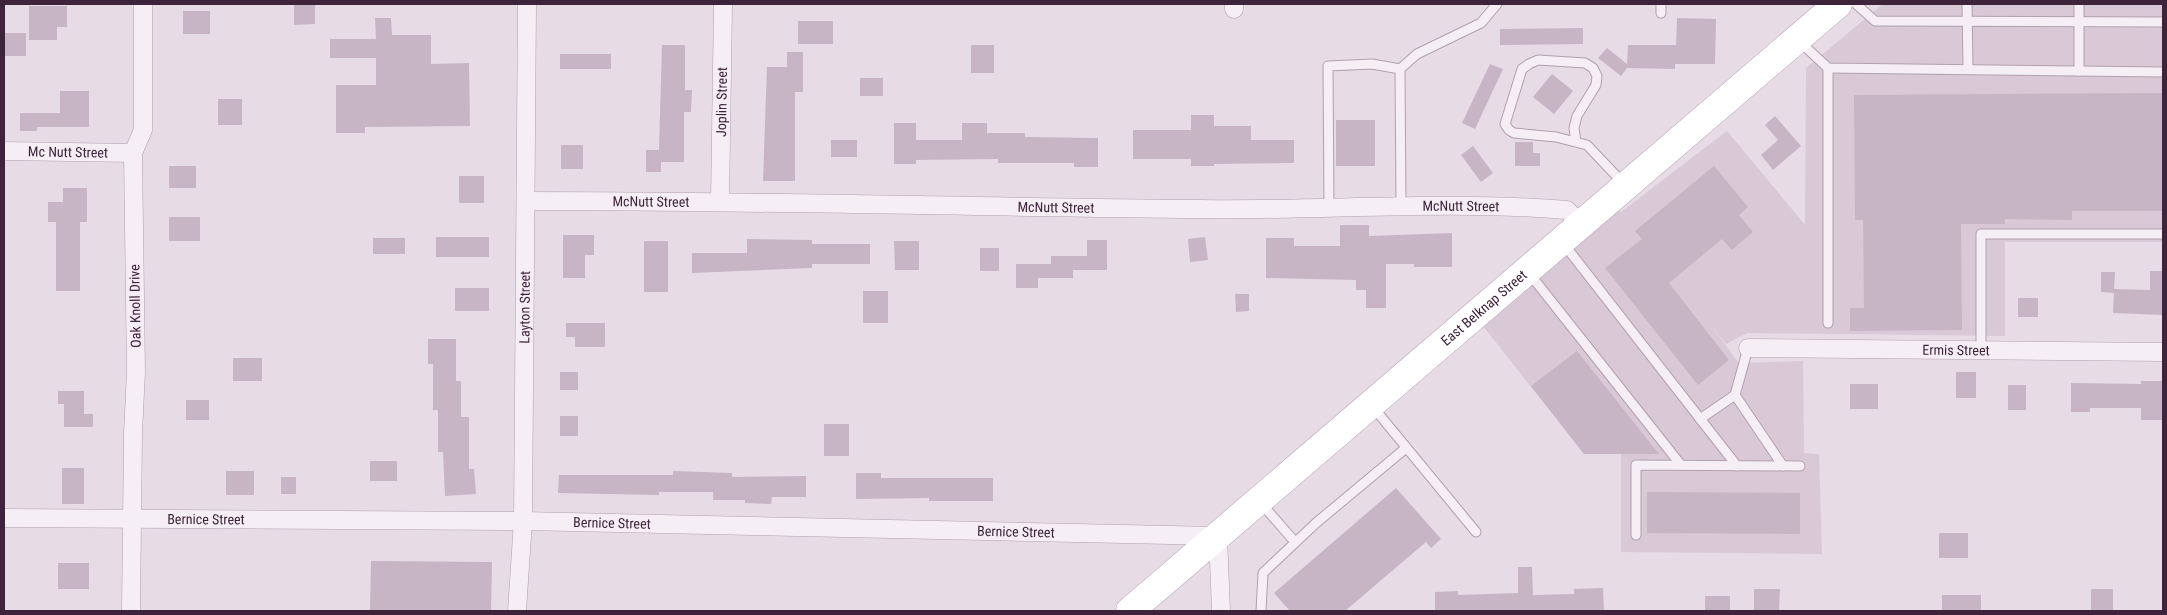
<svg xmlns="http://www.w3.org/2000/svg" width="2167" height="615" font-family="'Roboto Condensed',sans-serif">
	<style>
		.built { fill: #d9c9d7 }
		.building { fill: #c7b5c5 }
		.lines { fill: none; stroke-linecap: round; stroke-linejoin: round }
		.service-casing { stroke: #b1a0af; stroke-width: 11 }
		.minor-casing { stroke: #b1a0af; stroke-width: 19 }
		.primary-casing { stroke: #b39ab1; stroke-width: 29 }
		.service { stroke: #f5eef4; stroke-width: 9 }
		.minor { stroke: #f5eef4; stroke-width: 18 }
		.primary { stroke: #fff; stroke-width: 28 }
		.labels { text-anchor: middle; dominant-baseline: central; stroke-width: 4.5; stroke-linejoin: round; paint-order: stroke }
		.street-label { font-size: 14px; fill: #3e243b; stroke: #f5ebf4 }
	</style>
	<rect width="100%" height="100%" fill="#e7dbe6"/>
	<path class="built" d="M1883,4h280v238h-158v94l-258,-3 -21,11 -17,-21 30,40 64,-2 1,92 15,1 3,100 -201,-2v-98h-37l-109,-138 135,-117 11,13 106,-81 78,94 1,-157z"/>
	<g class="building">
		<path d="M315,4v20l-21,1v-20z"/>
		<path d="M29,6h38v21h-10v13h-28z"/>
		<rect x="183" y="11" width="27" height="23"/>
		<path d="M375,18h16l1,17h39v29l38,-1 1,63 -105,1v6h-29v-48h40v-27h-46v-19h46z"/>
		<path d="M1677,18l39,1 -1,45h-40v5l-48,-1 -6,8 -23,-18 9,-10 20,16 1,-19h48z"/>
		<rect x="798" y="21" width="35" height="23"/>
		<path d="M1583,28v16l-83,1v-16z"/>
		<rect x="4" y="33" width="22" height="23"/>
		<path d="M662,45h23v45h7l-1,22h-7v50h-23v10h-15v-22h13z"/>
		<rect x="971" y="45" width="23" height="28"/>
		<path d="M787,52h16v40h-8v89h-32l4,-114h20z"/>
		<rect x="560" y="54" width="51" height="15"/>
		<path d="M1490,64l13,5 -28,60 -13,-6z"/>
		<path d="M1552,74l21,17 -19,23 -21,-17z"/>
		<rect x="860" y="78" width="23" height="18"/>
		<path d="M60,91h29v36h-52v4h-17v-18h40z"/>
		<path d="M2163,93v118h-91v9l-67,-1v5h-44l1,106 -112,1v-23h14l-1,-88h-8l-1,-125z"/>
		<rect x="218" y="99" width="24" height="26"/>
		<path d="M1191,115h23v11h37v14h43v23l-80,1v2h-23v-7h-58v-29h58z"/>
		<path d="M1775,116l26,30 -28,24 -12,-15 17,-15 -13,-15z"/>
		<rect x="1336" y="120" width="39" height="46"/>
		<path d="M894,123h22v17h46v-17h25v10h38v4l73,1v29h-24v-4h-76v-4l-82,1v4h-22z"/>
		<rect x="831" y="140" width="26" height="17"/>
		<path d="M1515,142h18v11h7v13h-25z"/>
		<rect x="561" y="145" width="22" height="24"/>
		<path d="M1473,146l20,27 -12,9 -20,-27z"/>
		<rect x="169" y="166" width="27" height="22"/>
		<path d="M1714,166l34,41 -9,8 14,17 -21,18 -10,-11 -53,44 60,77 -31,25 -93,-117 37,-29 -7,-8z"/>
		<rect x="459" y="176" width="25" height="27"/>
		<path d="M63,188h24v34h-7v69h-24v-69h-8v-20h15z"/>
		<rect x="169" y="217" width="31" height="24"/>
		<path d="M1340,225h29v11l83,-3v34h-38v-3h-28v44h-20v-18h-10v-10l-90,-2v-40h28v8h46z"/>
		<path d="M563,235h31v20h-9v23h-22z"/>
		<rect x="436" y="237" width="53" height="20"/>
		<path d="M1205,237l3,23 -18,2 -2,-23z"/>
		<rect x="373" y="238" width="32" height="16"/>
		<path d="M747,239l65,1v4h58v20h-58v4l-120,5v-20h55z"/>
		<path d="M1087,240h20v30h-34v8h-35v10h-22v-24h35v-8h36z"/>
		<rect x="644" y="241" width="24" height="51"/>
		<path d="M894,241h25v29h-24z"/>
		<rect x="980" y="248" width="19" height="23"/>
		<path d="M2150,271h13v44l-50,-2 1,-20 -13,-1v-20h14l-1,17 36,1z"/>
		<rect x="455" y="288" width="34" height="23"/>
		<rect x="863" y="291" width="25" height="32"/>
		<path d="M1235,294h14v17l-13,1z"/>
		<rect x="2018" y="298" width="20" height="19"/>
		<path d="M566,323h39v24h-30v-10h-9z"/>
		<path d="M428,339h28v42h5v36h8v52h5l2,25 -31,2 -2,-44h-5v-42h-5v-46h-5z"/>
		<path d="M1577,351l82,103h-75l-53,-68z"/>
		<rect x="233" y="358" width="29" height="23"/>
		<rect x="560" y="372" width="18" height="18"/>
		<rect x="1956" y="372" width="20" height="26"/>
		<path d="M2141,381h22v39h-22v-12h-51v4h-19v-29l70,1z"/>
		<rect x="1850" y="384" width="28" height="25"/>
		<rect x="2008" y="385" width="18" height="25"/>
		<path d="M58,391h26v23h9v13h-29v-23h-6z"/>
		<rect x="186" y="400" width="23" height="20"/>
		<rect x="560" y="416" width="18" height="20"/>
		<rect x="824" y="424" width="25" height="32"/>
		<rect x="370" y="461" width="27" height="20"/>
		<rect x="62" y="468" width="22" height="36"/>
		<rect x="226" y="471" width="28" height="24"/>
		<path d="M673,471l59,2v4l74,-1v21h-34l-1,7 -26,-1v-3h-32v-8h-54v3l-101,-2 1,-18h114z"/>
		<path d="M856,473h25v5h112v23h-64v-3l-73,1z"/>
		<rect x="281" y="477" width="15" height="17"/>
		<path d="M1396,488l45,51 -10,9 -5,-6 -81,69h-55l-16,-18z"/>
		<path d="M1647,492l153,1v41l-153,-1z"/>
		<rect x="1939" y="533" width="29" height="25"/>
		<path d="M371,561l121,1 -1,49h-121z"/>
		<rect x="58" y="563" width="31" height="26"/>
		<path d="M1518,567h14l1,28 41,-1v-5l29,-1 1,23h-169v-19l23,-1v4l60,-2z"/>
		<path d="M1754,589h26l-1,22h-25z"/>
		<rect x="2091" y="589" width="22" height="22"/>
		<rect x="1942" y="595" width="39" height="16"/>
		<rect x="1705" y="596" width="25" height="15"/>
	</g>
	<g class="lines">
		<defs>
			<g id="service">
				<path d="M1661,4v9"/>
				<path d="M1856,4l19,17 288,1"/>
				<path d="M1967,4l1,65"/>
				<path d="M2079,4v67"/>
				<path d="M1799,41l29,27 335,4"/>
				<path d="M1400,69l17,-15 64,-31 16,-19"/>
				<path d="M1576,142l-2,-14 3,-12 19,-31 1,-9 -4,-8 -8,-5 -47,-3 -9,4 -7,5 -17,55 4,6 5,3 42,4 31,8 37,39"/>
				<path d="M1329,208l-1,-142 44,-2 28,5 1,138"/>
				<path d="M1563,243l174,223"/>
				<path d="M1529,273l152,192"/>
				<path d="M1828,323v-255"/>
				<path d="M1981,350v-116h182"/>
				<path d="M1735,395l48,71"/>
				<path d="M1373,407l103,125"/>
				<path d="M1700,419l35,-24 13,-47"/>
				<path d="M1260,502l35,40"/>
				<path d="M1636,535v-70l164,1"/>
				<path d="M1261,611l2,-38 53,-50 90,-75"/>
			</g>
			<g id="minor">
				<path d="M1234,4v5"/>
				<path id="s1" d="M4,151l129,2"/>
				<path id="s2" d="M526,201c225,0 450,6 675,8 122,2 244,-9 366,1l14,14"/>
				<path id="s3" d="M720,201l3,-197"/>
				<path id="s4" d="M1748,348l415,4"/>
				<path id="s5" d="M4,518l519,3 695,15 3,75"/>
				<path d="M131,611l2,-178 3,-61 -3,-219 10,-23v-126"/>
				<path id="s6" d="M517,611l6,-90 4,-517"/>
			</g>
			<g id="primary">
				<path id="s7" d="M1130,611l708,-607"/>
			</g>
		</defs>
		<use href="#service" class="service-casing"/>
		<use href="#minor" class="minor-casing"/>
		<use href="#primary" class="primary-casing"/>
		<use href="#service" class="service"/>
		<use href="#minor" class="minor"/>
		<use href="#primary" class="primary"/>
	</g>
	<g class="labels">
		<g class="street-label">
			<text stroke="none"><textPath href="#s3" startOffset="99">Joplin Street</textPath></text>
			<text stroke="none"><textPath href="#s1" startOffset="64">Mc Nutt Street</textPath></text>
			<text stroke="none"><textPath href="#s2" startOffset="125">McNutt Street</textPath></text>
			<text stroke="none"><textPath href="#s2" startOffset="935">McNutt Street</textPath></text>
			<text stroke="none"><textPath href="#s2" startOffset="530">McNutt Street</textPath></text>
			<text transform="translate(135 306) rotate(-91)">Oak Knoll Drive</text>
			<text stroke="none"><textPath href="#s6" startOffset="304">Layton Street</textPath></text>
			<text stroke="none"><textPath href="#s7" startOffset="466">East Belknap Street</textPath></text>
			<text stroke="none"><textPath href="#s4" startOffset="208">Ermis Street</textPath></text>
			<text stroke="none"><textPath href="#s5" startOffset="202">Bernice Street</textPath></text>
			<text stroke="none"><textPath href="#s5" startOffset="608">Bernice Street</textPath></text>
			<text stroke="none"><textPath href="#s5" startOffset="1012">Bernice Street</textPath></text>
		</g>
	</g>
	<rect width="2167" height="615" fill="none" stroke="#3e243b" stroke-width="10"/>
</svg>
